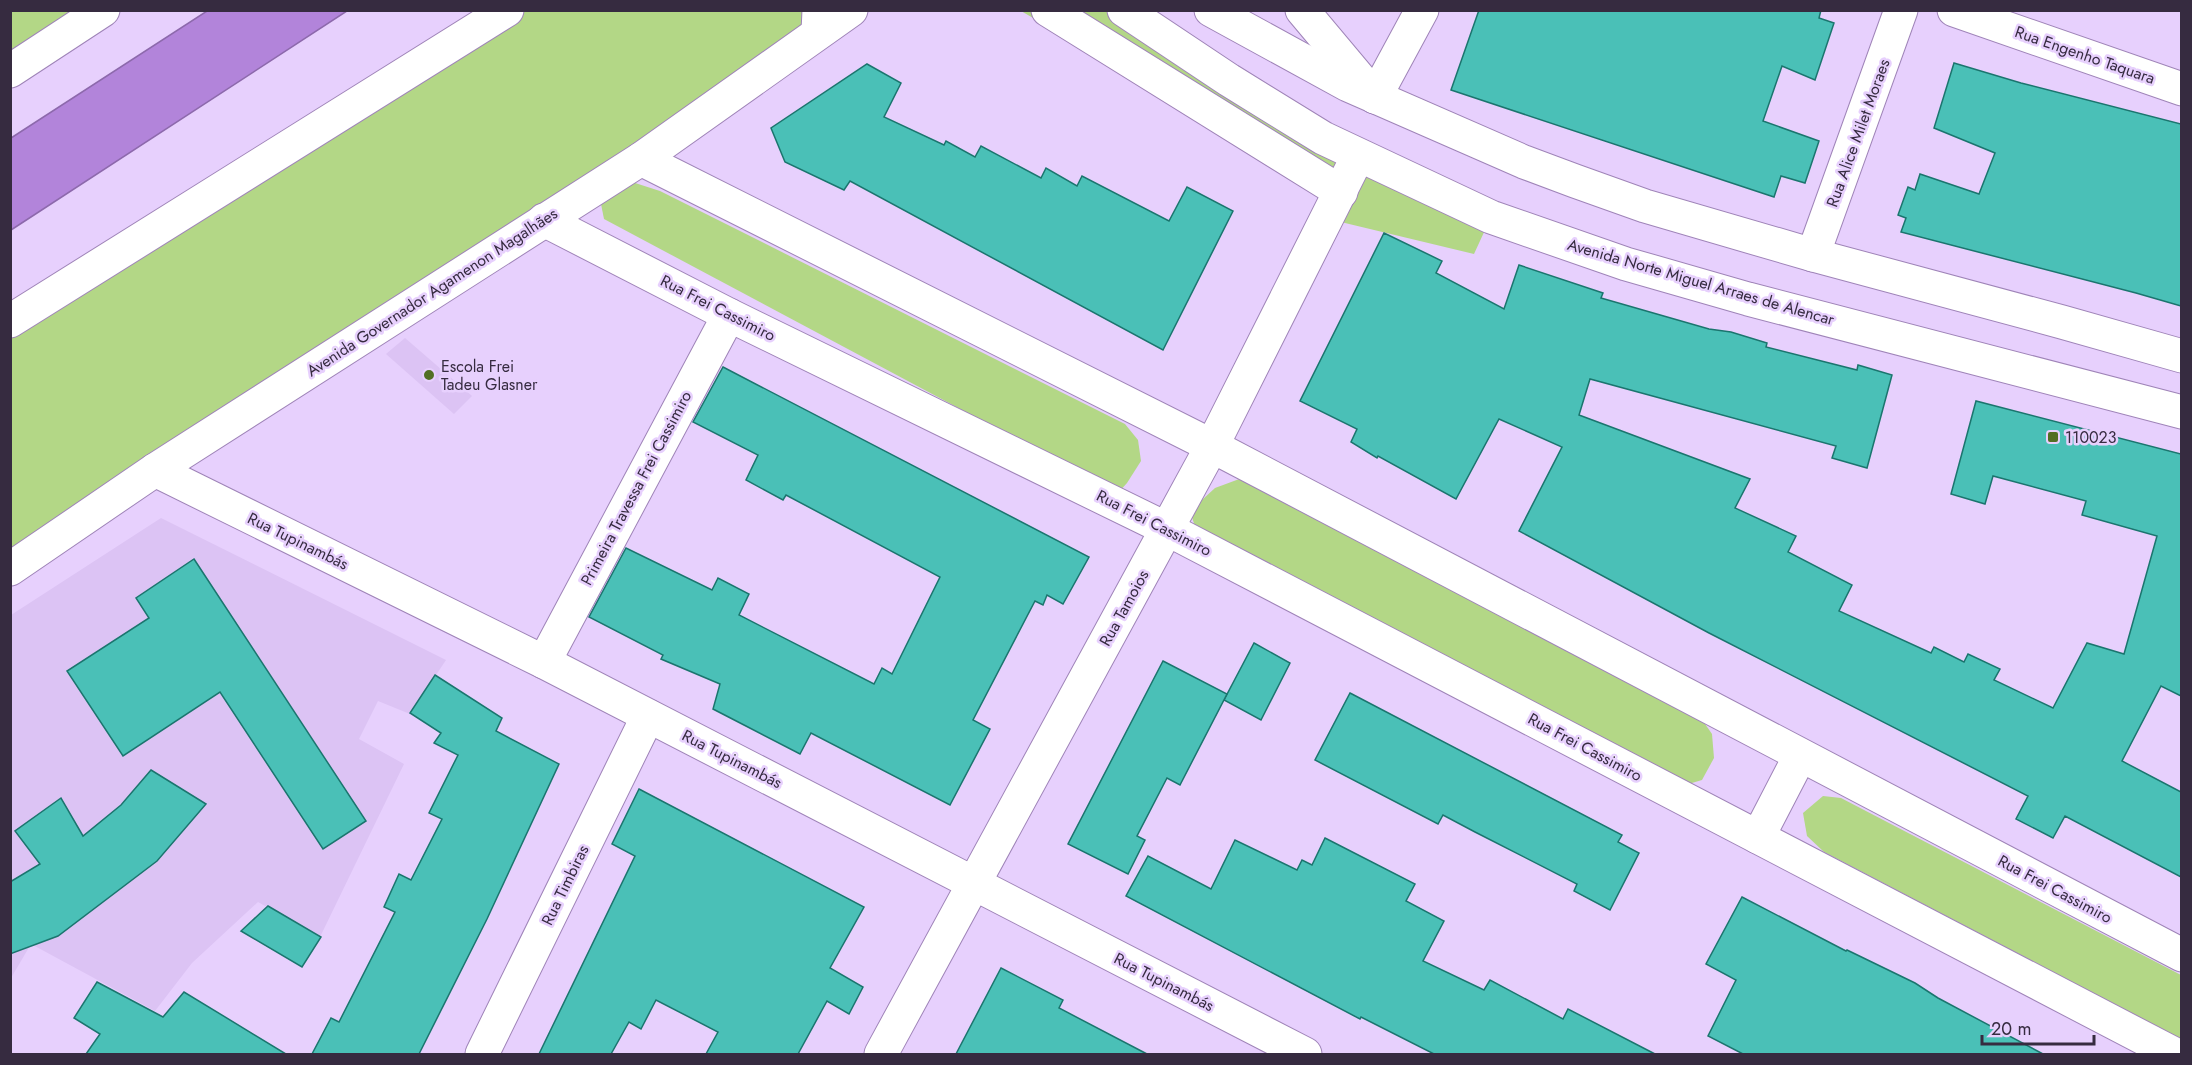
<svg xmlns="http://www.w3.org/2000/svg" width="2192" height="1065" font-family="Jost,sans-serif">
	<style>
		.built { fill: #dcc3f4 }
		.green { fill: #b3d786 }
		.water { fill: #b284da; stroke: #8d69ac; stroke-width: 1.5 }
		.building { fill: #4ac0b7; stroke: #1b756e; stroke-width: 1.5 }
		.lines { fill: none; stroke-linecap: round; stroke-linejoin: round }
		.minor-casing { stroke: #9f84b8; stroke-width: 35 }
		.major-casing { stroke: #9f84b8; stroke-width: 35 }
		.highway-casing { stroke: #9f84b8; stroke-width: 35 }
		.minor { stroke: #fff; stroke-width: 33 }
		.major { stroke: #fff; stroke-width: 33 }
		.highway { stroke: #fff; stroke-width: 33 }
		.poi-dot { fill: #526f23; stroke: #e7d0fd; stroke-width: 2 }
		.labels { text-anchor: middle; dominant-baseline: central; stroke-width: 5; stroke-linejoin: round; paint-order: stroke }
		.street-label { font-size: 16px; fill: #362b40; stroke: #e7d0fd }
		.poi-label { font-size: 16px; fill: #362b40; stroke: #e7d0fd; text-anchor: start }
	</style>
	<rect width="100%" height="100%" fill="#e7d0fd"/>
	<g class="built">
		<path d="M405,338l67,58 -18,18 -68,-60z"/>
		<path d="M161,518l285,142 -36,54 -32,-13 -19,38 45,25 -84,173 -62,-35 -66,61 -37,48 -124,-67 -20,34v-363z"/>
	</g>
	<g class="green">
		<path d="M11,11h92l-92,60z"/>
		<path d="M507,11h362l-51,22 -807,536v-248z"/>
		<path d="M1021,11h103l367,206 -17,37 -154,-37c4,-30 -17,-39 -37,-55z"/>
		<path d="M632,182l28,9 465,233 13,16 3,21 -14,22 -9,10 -514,-274 -3,-15 14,-12z"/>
		<path d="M1242,478l461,243 9,13 2,24 -12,22 -17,5 -488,-252 -7,-22 25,-23z"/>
		<path d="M1823,796l18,2 340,177v64l-357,-187 -17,-16 -4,-23z"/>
	</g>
	<path class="water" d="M207,11h140l-336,219v-92z"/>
	<g class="building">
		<path d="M1479,10h342l-2,8 15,5 -19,57 -33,-14 -19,55 56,20 -14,42 -24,-7 -7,21 -323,-107z"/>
		<path d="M1954,63l67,20 160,41v182l-45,-13 -235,-61 5,-14 -8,-3 10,-28 7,3 5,-16 59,20 16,-41 -61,-25z"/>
		<path d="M867,64l34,19 -17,34 60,28 2,-4 29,16 6,-11 60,32 5,-10 31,18 5,-10 87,45 18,-34 46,24 -70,139 -313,-169 -6,9 -59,-28 -14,-34z"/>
		<path d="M1384,233l58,28 -6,12 68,36 15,-44 84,28 -2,5 108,31 22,3 36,11 -1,4 91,23 1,-5 34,10 -25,93 -35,-10 4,-12 -246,-67 -11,36 171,64 -15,29 61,28 -8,16 64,33 -13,26 92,42 3,-6 30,15 4,-8 32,15 -6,11 59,28 34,-65 37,11 33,-118 -75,-21 4,-14 -93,-25 -8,28 -34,-10 25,-93 205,53v242l-20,-10 -39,75 59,31v85l-116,-61 -12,22 -37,-19 12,-23 -319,-163 -190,-102 43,-84 -63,-28 -43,80 -78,-43 -1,2 -26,-16 6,-13 -57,-28z"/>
		<path d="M723,367l366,190 -26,47 -16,-9 -4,10 -8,-4 -62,119 17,9 -40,76 -139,-72 -11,21 -56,-29 -31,-16 7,-25 -59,-25 2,-4 -74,-38 37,-69 86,42 6,-12 31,16 -10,21 135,69 8,-16 10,6 48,-97 -154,-82 -3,5 -37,-20 12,-25 -65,-33z"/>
		<path d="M194,559l172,262 -43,28 -103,-157 -97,64 -56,-85 82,-53 -13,-20z"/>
		<path d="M1254,643l36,20 -29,57 -37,-20z"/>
		<path d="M1163,661l64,33 -47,91 -13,-7 -30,58 8,4 -17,34 -60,-30z"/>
		<path d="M435,675l67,43 -6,13 63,33 -72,155 -68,135h-107l19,-36 8,4 56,-110 -11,-5 15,-33 12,6 31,-61 -13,-6 29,-58 -24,-12 7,-10 -31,-20z"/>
		<path d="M1350,693l272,142 -4,7 21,11 -29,57 -36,-19 3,-7 -102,-52 -32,-17 -5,9 -123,-64z"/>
		<path d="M151,770l55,34 -49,57 -99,75 -48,18v-72l30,-18 -25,-33 46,-33 22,38 38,-31z"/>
		<path d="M639,789l225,118 -34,61 33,19 -14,27 -22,-13 -29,53h-92l12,-22 -62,-32 -15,29 -12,-7 -18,32h-72l96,-198 -23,-12z"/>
		<path d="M1325,838l90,46 -9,17 38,20 -21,40 61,29 6,-10 73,39 5,-10 87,45h-221l-73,-37 -1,2 -234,-123 22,-40 63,33 24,-49 62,30 5,-10 10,5z"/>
		<path d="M1742,897l104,54 1,-1 68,33 23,15 105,56h-300l-35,-18 28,-56 -30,-16z"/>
		<path d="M268,906l53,31 -19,30 -61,-36z"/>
		<path d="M1001,968l62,32 -4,8 88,46h-191z"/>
		<path d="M97,982l66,35 21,-25 102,62h-200l14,-20 -26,-16z"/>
	</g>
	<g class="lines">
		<defs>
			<g id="minor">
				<path d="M1954,10l228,79"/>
				<path d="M1375,97l47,-87"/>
				<path d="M641,159l571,287 970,509"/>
				<path d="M544,220l185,95 438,214 1007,525"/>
				<path d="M1813,255l88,-245"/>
				<path d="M155,470l389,192 761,392"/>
				<path d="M10,569l145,-99 486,-311 210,-149"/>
				<path d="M544,662l185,-347"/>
				<path d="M1758,837l42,-81"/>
				<path d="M482,1054l166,-338"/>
				<path d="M881,1054l331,-608 146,-290"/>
			</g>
			<g id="major">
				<path d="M1124,10l105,70 94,58 168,79 135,47 122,35 434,113"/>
				<path d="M1211,10l137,75 176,77 51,19 70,25 168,49 249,67 120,34"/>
			</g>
			<g id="highway">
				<path d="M1048,10l293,182"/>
				<path d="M1302,10l73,87"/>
				<path d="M818,32l1,-22"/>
				<path d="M10,71l93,-61"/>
				<path d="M10,321l497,-311"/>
			</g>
		</defs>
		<use href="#minor" class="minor-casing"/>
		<use href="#major" class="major-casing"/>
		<use href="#highway" class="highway-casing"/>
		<use href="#minor" class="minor"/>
		<use href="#major" class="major"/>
		<use href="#highway" class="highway"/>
	</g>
	<g class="poi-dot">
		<circle cx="429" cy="375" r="6"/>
		<rect x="2047" y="431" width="12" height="12" rx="3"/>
	</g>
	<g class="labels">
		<g class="street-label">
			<text transform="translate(2085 55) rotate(19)">Rua Engenho Taquara</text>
			<text transform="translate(1858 133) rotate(-70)">Rua Alice Milet Moraes</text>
			<text transform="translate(1701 282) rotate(16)">Avenida Norte Miguel Arraes de Alencar</text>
			<text transform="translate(432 292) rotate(-33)">Avenida Governador Agamenon Magalhães</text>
			<text transform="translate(718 308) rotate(27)">Rua Frei Cassimiro</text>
			<text transform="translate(636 488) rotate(-62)">Primeira Travessa Frei Cassimiro</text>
			<text transform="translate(1154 523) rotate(27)">Rua Frei Cassimiro</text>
			<text transform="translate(298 541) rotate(26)">Rua Tupinambás</text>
			<text transform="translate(1124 608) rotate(-61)">Rua Tamoios</text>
			<text transform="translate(1585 747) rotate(28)">Rua Frei Cassimiro</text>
			<text transform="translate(732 759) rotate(27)">Rua Tupinambás</text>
			<text transform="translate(565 885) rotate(-64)">Rua Timbiras</text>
			<text transform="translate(2055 889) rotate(28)">Rua Frei Cassimiro</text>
			<text transform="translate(1164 982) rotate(27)">Rua Tupinambás</text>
		</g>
		<g class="poi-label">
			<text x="441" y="366">Escola Frei<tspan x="441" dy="18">Tadeu Glasner</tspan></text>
			<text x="2065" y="437">110023</text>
		</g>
	</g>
	<rect width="2192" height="1065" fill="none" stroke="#362b40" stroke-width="24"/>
	<path d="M1982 1035v9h112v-9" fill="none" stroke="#362b40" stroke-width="3"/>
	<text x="1991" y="1035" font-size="18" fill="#362b40" stroke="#e7d0fd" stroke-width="4.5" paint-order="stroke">20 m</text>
</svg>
